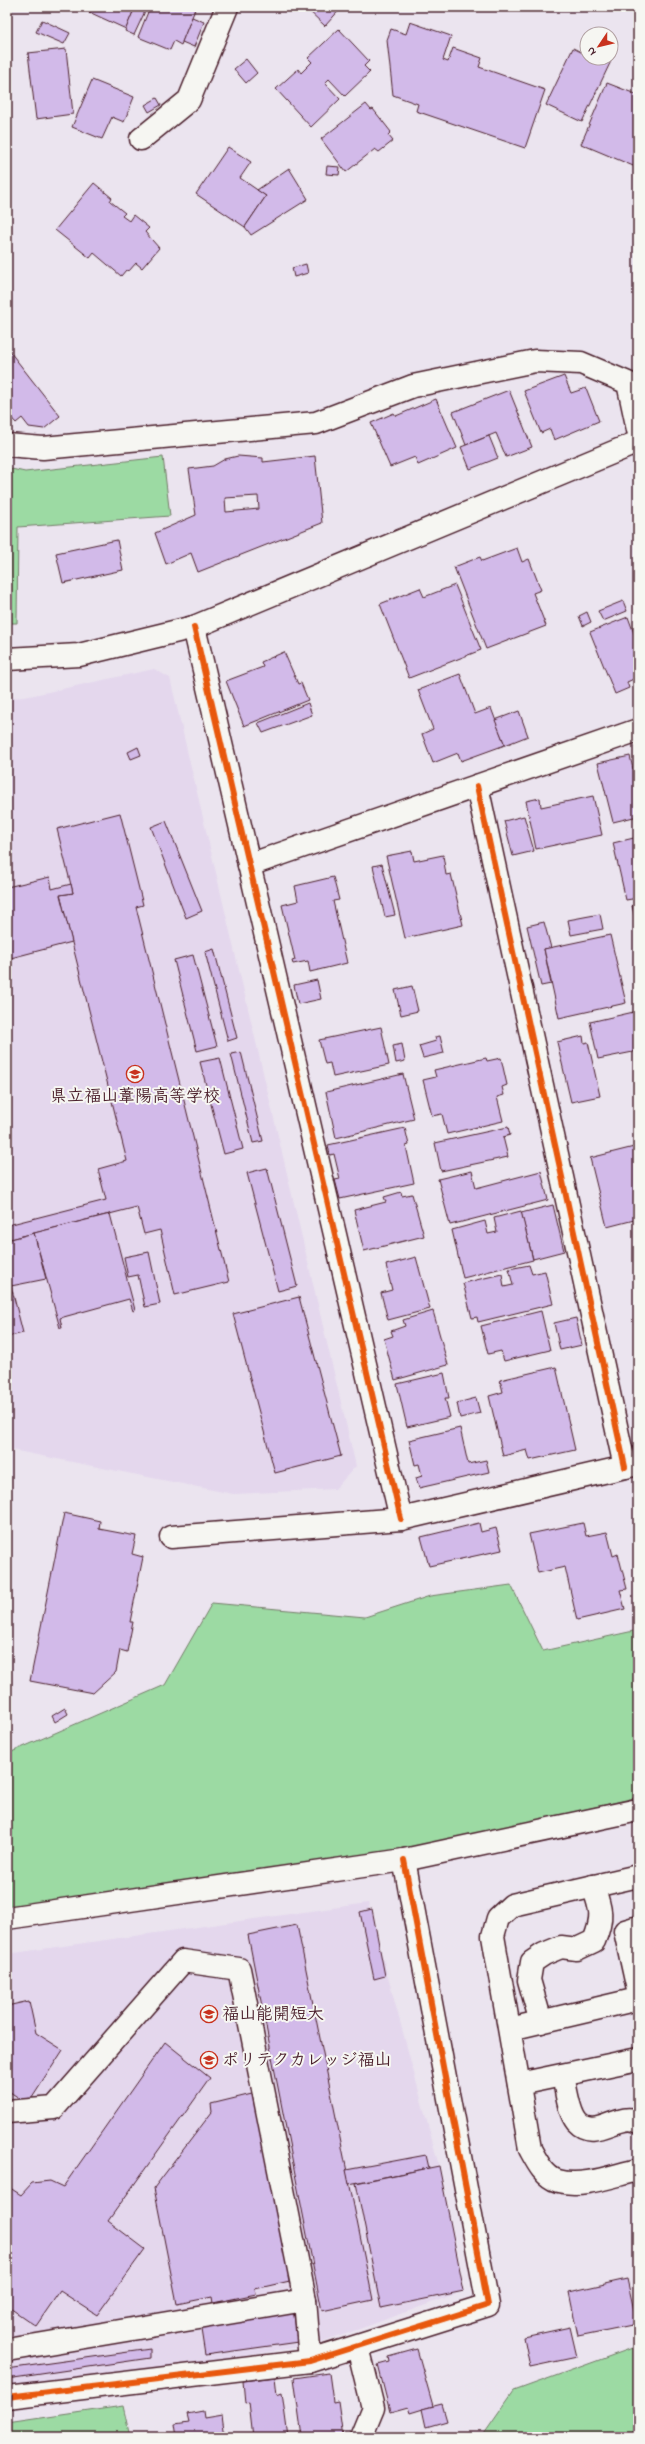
<svg xmlns="http://www.w3.org/2000/svg" width="645" height="2444" font-family="'Indie Flower','Klee One',sans-serif">
	<style>
		.built { fill: #e4d7ed }
		.green { fill: #9cdaa3; stroke: #737c67 }
		.building { fill: #d2bae9; stroke: #4a1f2b; fill-rule: evenodd }
		.lines { fill: none; stroke-linecap: round; stroke-linejoin: round }
		.minor-casing { stroke: #4a1f2b; stroke-width: 25 }
		.minor { stroke: #f6f6f2; stroke-width: 22 }
		.cycleway-casing { stroke: #f6f6f2; stroke-width: 8 }
		.cycleway { stroke: #e8590c; stroke-width: 6 }
		.labels { text-anchor: middle; dominant-baseline: central; stroke-width: 4; stroke-linejoin: round; paint-order: stroke }
		.poi-label { font-size: 17px; font-weight: bold; fill: #4a1f2b; stroke: #f6f6f2; text-anchor: start }
	</style>
	<rect width="100%" height="100%" fill="#ebe4ef"/>
	<filter id="ink" filterUnits="userSpaceOnUse"><feTurbulence type="fractalNoise" baseFrequency=".025" numOctaves="2"/><feDisplacementMap in="SourceGraphic" scale="8" xChannelSelector="R" yChannelSelector="G"/><feConvolveMatrix kernelMatrix="1 2 1 2 8 2 1 2 1" color-interpolation-filters="sRGB"/></filter>
	<g filter="url(#ink)">
		<g class="built">
			<path d="M154,669l16,9 186,788 -21,23 -102,5 -226,-45v-751l18,-1z"/>
			<path d="M368,1903l71,263 25,125 -143,52 -157,27 -157,18v-434z"/>
		</g>
		<g class="green">
			<path d="M163,457l7,59 -152,11 -1,96h-10v-155l18,4z"/>
			<path d="M511,1585l32,66 95,-21v167l-232,55 -399,58v-156l158,-69 47,-82 153,14 65,-21z"/>
			<path d="M638,2346v91h-156l32,-46z"/>
			<path d="M123,2406l7,31h-123v-14z"/>
		</g>
		<g class="building">
			<path d="M92,7h43l-9,22 -37,-17z"/>
			<path d="M135,7h12l-13,28 -9,-4z"/>
			<path d="M150,7h46l-15,38 -7,-4 -4,9 -32,-13z"/>
			<path d="M305,7h37l-17,19z"/>
			<path d="M192,17l12,5 -10,25 -12,-5z"/>
			<path d="M42,20l28,13 -6,11 -28,-12z"/>
			<path d="M410,22l41,14 -8,24 5,2 5,-14 29,10 -3,9 66,23 -20,58 -109,-37 2,-7 -25,-9 -6,-55 4,-11 15,5z"/>
			<path d="M339,29l30,32 -5,5 6,6 -25,24 -16,-17 -4,4 15,16 -29,28 -35,-38 22,-20 3,4 11,-11 -4,-4z"/>
			<path d="M573,48l14,7v3l12,3 1,-3h4l7,3 -29,61 -36,-17z"/>
			<path d="M66,49l7,65 -37,5 -8,-66z"/>
			<path d="M246,59l11,14 -11,10 -12,-14z"/>
			<path d="M92,80l42,17 -10,25 -12,-5 -10,22 -30,-12z"/>
			<path d="M607,83l31,12v73l-57,-24z"/>
			<path d="M157,98l4,7 -12,7 -4,-7z"/>
			<path d="M366,104l5,6 2,-1 18,23 -3,3 5,6 -14,11 -4,-3 -29,23 -25,-33z"/>
			<path d="M228,147l23,15 -11,16 26,18 -21,31 -49,-33z"/>
			<path d="M327,166l13,1 -1,8 -13,-1z"/>
			<path d="M289,168l19,31 -57,36 -6,-8 21,-31 -9,-6z"/>
			<path d="M94,183l18,15 -2,3 15,12 -3,3 7,5 4,-6 16,13 -4,4 14,16 -17,20 -6,-5 -7,8 -3,-1 -5,6 -27,-23 -4,5 -35,-28z"/>
			<path d="M306,264l2,9 -14,4 -2,-9z"/>
			<path d="M7,348l53,68 -16,13 -15,-2 -7,-9 -6,5 -9,-10z"/>
			<path d="M564,376l7,17 15,-5 13,33 -45,19 -4,-11 -9,4 -17,-42z"/>
			<path d="M509,390l23,57 -26,10 -10,-24 -30,12 -13,-33z"/>
			<path d="M436,399l21,49 -39,17 -3,-8 -25,10 -19,-44 23,-10 2,3z"/>
			<path d="M489,436l9,22 -28,11 -9,-22z"/>
			<path d="M238,456l25,2v4l52,-6 7,67 -124,49 -7,-19 -25,11 -11,-31 41,-18 -7,-46 24,-3 12,-7zM258,496l1,13 -33,3 -1,-14z"/>
			<path d="M117,540l6,30 -60,13 -7,-30z"/>
			<path d="M517,548l5,14 7,-3 12,31 -8,3 13,33 -60,23 -32,-82 26,-10 2,4z"/>
			<path d="M455,585l26,65 -72,28 -29,-74 40,-16 4,9z"/>
			<path d="M623,601l4,10 -24,10 -5,-10z"/>
			<path d="M587,612l4,10 -8,4 -4,-10z"/>
			<path d="M628,617l10,27v33l-11,5 2,6 -14,6 -25,-62z"/>
			<path d="M284,652l14,32 3,-1 7,17 -64,26 -18,-45 37,-14 -2,-5z"/>
			<path d="M460,674l15,40 16,-6 14,37 -44,16 -3,-8 -25,10 -11,-29 11,-5 -15,-39z"/>
			<path d="M308,703l4,12 -49,18 -5,-10z"/>
			<path d="M519,711l9,25 -23,9 -10,-25z"/>
			<path d="M138,747l3,8 -10,4 -3,-7z"/>
			<path d="M630,756l3,13 5,-2v49l-25,6 -15,-59z"/>
			<path d="M593,796l9,39 -66,14 -10,-48 14,-3 1,9z"/>
			<path d="M120,813l23,92 -7,2 93,375 -54,13 -15,-65 -16,4 -7,-27 -130,33v-20l1,5 98,-25 -8,-31 29,-8 -67,-266 13,-2 -16,-64z"/>
			<path d="M524,816l10,35 -21,5 -9,-35z"/>
			<path d="M166,821l36,90 -16,7 -35,-91z"/>
			<path d="M638,837v61l-12,2 -13,-57z"/>
			<path d="M412,851l2,10 29,-6 3,20 5,-1 12,51 -58,13 -19,-82z"/>
			<path d="M382,864l13,51 -10,2 -12,-51z"/>
			<path d="M50,877l2,12 19,-5 2,9 -13,2 12,47 -65,17v-72z"/>
			<path d="M333,877l6,23 -6,1 14,62 -37,9 -2,-11 -15,3 -1,-3 3,-1 -13,-55 16,-4 -3,-15z"/>
			<path d="M638,904v25l-6,-23z"/>
			<path d="M600,914l3,15 -32,6 -3,-15z"/>
			<path d="M544,922l7,26 -7,1 7,35 -10,2 -14,-60z"/>
			<path d="M610,935l16,68 -67,15 -15,-69z"/>
			<path d="M214,949l23,89 -9,3 -23,-89z"/>
			<path d="M193,955l24,91 -20,5 -23,-91z"/>
			<path d="M317,980l4,19 -23,5 -4,-19z"/>
			<path d="M412,986l6,25 -17,4 -6,-25z"/>
			<path d="M638,1011v40l-40,8 -8,-37z"/>
			<path d="M381,1027l8,38 -56,12 -3,-14 -5,1 -6,-24z"/>
			<path d="M440,1036l4,17 -21,5 -4,-12 17,-5 -1,-4z"/>
			<path d="M583,1036l1,7 4,-1 12,54 -29,6 -14,-60z"/>
			<path d="M402,1044l3,17 -9,2 -3,-17z"/>
			<path d="M241,1052l22,89 -10,2 -22,-89z"/>
			<path d="M220,1058l23,91 -19,5 -24,-92z"/>
			<path d="M486,1058l1,3 14,-3 6,27 -5,2 2,8 -7,2 6,24 -56,13 -5,-20 -10,2 -9,-36 13,-3 -2,-7z"/>
			<path d="M403,1074l11,45 -78,19 -10,-46z"/>
			<path d="M508,1127l2,8 -7,2 5,20 -67,14 -6,-28z"/>
			<path d="M405,1128l4,17 -3,1 8,37 -74,16 -5,-19 5,-1 -6,-25 -4,1 -2,-10z"/>
			<path d="M638,1146v73l-31,8 -17,-69z"/>
			<path d="M267,1168l30,118 -19,5 -31,-118z"/>
			<path d="M472,1171l4,17 65,-17 7,29 -98,25 -12,-46z"/>
			<path d="M401,1192l1,4 10,-2 12,42 -60,15 -10,-41 32,-8 -2,-5z"/>
			<path d="M553,1205l11,46 -31,8 -12,-46z"/>
			<path d="M521,1211l12,49 -70,18 -11,-48 33,-9 3,13 9,-2 -3,-14z"/>
			<path d="M110,1214l25,96 -2,1 -4,-12 -69,19 2,10h-2l-26,-95z"/>
			<path d="M34,1233l12,46 -35,7 -4,-16v-30z"/>
			<path d="M149,1252l11,52 -15,3 -7,-32 -10,2 -4,-20z"/>
			<path d="M416,1257l14,52 -42,11 -7,-27 11,-3 -6,-25z"/>
			<path d="M529,1265l3,9 13,-3 8,33 -75,18 -1,-5 -5,1 -9,-35 39,-9 2,13 9,-2 -4,-16z"/>
			<path d="M7,1270l16,63 -16,4z"/>
			<path d="M299,1297l42,159 -66,17 -42,-159z"/>
			<path d="M433,1311l15,54 -53,15 -11,-41 9,-3 -2,-5 14,-5 -2,-6z"/>
			<path d="M541,1311l9,39 -46,11 -3,-10 -13,3 -7,-28z"/>
			<path d="M576,1318l6,27 -22,5 -6,-27z"/>
			<path d="M556,1367l19,83 -45,10 -3,-10 -24,6 -14,-60 14,-4 -3,-12z"/>
			<path d="M444,1373l5,25h-4l5,19 -43,10 -10,-43z"/>
			<path d="M476,1398l4,15 -20,5 -3,-15z"/>
			<path d="M460,1428l8,36 18,-4 3,12 -70,16 -3,-10 6,-2 -3,-12 -4,1 -6,-25z"/>
			<path d="M64,1513l36,8 -1,8 37,7 -4,18 11,3 -13,65h3l-6,30 -7,-2 -4,22 -23,21 -63,-12z"/>
			<path d="M479,1523l2,9 15,-4 6,22 -73,16 -8,-29z"/>
			<path d="M583,1523l3,13 21,-4 6,24 5,-2 9,35 -7,1 5,19 -48,11 -12,-53 -27,6 -9,-39z"/>
			<path d="M65,1708l3,6 -13,8 -3,-6z"/>
			<path d="M372,1909l13,67 -11,3 -14,-67z"/>
			<path d="M297,1925l76,375 -51,11 -74,-376z"/>
			<path d="M29,2001l7,32 27,17 -35,54 -21,-14v-84z"/>
			<path d="M165,2042l45,36 -102,143 37,28 -48,66 -37,-24 -24,35 -29,-20v-120l14,9 11,-12 18,-2 13,6z"/>
			<path d="M256,2093l38,187 -39,9 1,5 -43,9 -1,-6 -35,7 -23,-116 58,-76 -1,-8z"/>
			<path d="M426,2155l3,13 -80,16 -3,-14z"/>
			<path d="M439,2166l25,125 -83,17 -25,-125z"/>
			<path d="M627,2279l10,45 -59,12 -9,-44z"/>
			<path d="M293,2309l5,33 -93,13 -5,-32z"/>
			<path d="M570,2327l7,30 -47,10 -6,-30z"/>
			<path d="M150,2349v9l-143,21v-10z"/>
			<path d="M417,2349l16,57 -23,7 -2,-6 -18,5 -12,-47 11,-3 -1,-5z"/>
			<path d="M329,2373l4,29 5,-1 5,36h-41l-8,-59z"/>
			<path d="M275,2377l2,18 5,-2 6,44h-35l-4,-35 -4,1 -2,-22z"/>
			<path d="M442,2404l5,17 -21,6 -4,-18z"/>
			<path d="M203,2411l1,7 18,-3 3,22h-48l-2,-13 14,-2 -2,-8z"/>
		</g>
		<g class="lines">
			<defs>
				<g id="minor">
					<path d="M141,139l48,-39 38,-93"/>
					<path d="M7,445l36,3 273,-25 97,-37 122,-25 46,2 47,20 10,47"/>
					<path d="M194,627l207,892"/>
					<path d="M7,659l72,-4 115,-28 444,-185"/>
					<path d="M477,786l148,681"/>
					<path d="M249,865l389,-135"/>
					<path d="M171,1537l230,-18 237,-55"/>
					<path d="M638,1876l-126,29 -14,13 -5,18 37,213c6,11 14,28 28,32 25,7 56,-6 80,-11"/>
					<path d="M7,1918l397,-58 234,-50"/>
					<path d="M638,1927l-13,4 13,59"/>
					<path d="M541,2022l-12,-42 3,-18 12,-8 17,-7 16,2 17,-8c10,-24 7,-32 -1,-55"/>
					<path d="M510,2029l128,-30"/>
					<path d="M563,2075c3,14 5,36 14,47 18,20 43,-12 61,0"/>
					<path d="M519,2084l119,-25"/>
					<path d="M7,2112l47,-4 129,-147 56,8 66,331"/>
					<path d="M358,2347l15,61 -12,29"/>
					<path d="M7,2350l298,-50 5,61"/>
					<path d="M7,2397l303,-36 178,-56 -84,-445"/>
				</g>
			</defs>
			<use href="#minor" class="minor-casing"/>
			<use href="#minor" class="minor"/>
			<defs>
				<g id="cycleway">
					<path d="M194,627l207,892"/>
					<path d="M477,786l148,681"/>
					<path d="M7,2397l303,-36 178,-56 -84,-445"/>
				</g>
			</defs>
			<use href="#cycleway" class="cycleway-casing"/>
			<use href="#cycleway" class="cycleway"/>
		</g>
	</g>
	<defs>
		<symbol id="school-ring" viewBox="-11 -11 22 22"><circle r="9.5" fill="#f6f6f2" stroke="#c8321e" stroke-width="1.5"/><path d="M0-5L7-2L0 1L-7-2ZM-4 1L0 2.5L4 1V4Q0 6-4 4Z" fill="#c8321e"/></symbol>
	</defs>
	<g fill-rule="evenodd">
		<use href="#school-ring" x="125" y="1064" width="20" height="20"/>
		<use href="#school-ring" x="199" y="2004" width="20" height="20"/>
		<use href="#school-ring" x="199" y="2050" width="20" height="20"/>
	</g>
	<g class="labels">
		<g class="poi-label">
			<text x="135" y="1096" text-anchor="middle">県立福山葦陽高等学校</text>
			<text x="222" y="2014">福山能開短大</text>
			<text x="222" y="2060">ポリテクカレッジ福山</text>
		</g>
	</g>
	<rect width="645" height="2444" fill="none" stroke="#f6f6f2" stroke-width="24"/>
	<rect x="12" y="12" width="621" height="2420" fill="none" stroke="#4a1f2b" stroke-width="1.5" filter="url(#ink)"/>
	<g transform="translate(599 46) rotate(235)"><circle r="19" fill="#f6f6f2" stroke="#b1a0a2"/>
	<path d="M0-3L7 15L0 10L-7 15Z" fill="#c8321e"/>
	<text y="-6" font-size="11" font-weight="bold" text-anchor="middle" fill="#4a1f2b">N</text>
	</g>
</svg>
